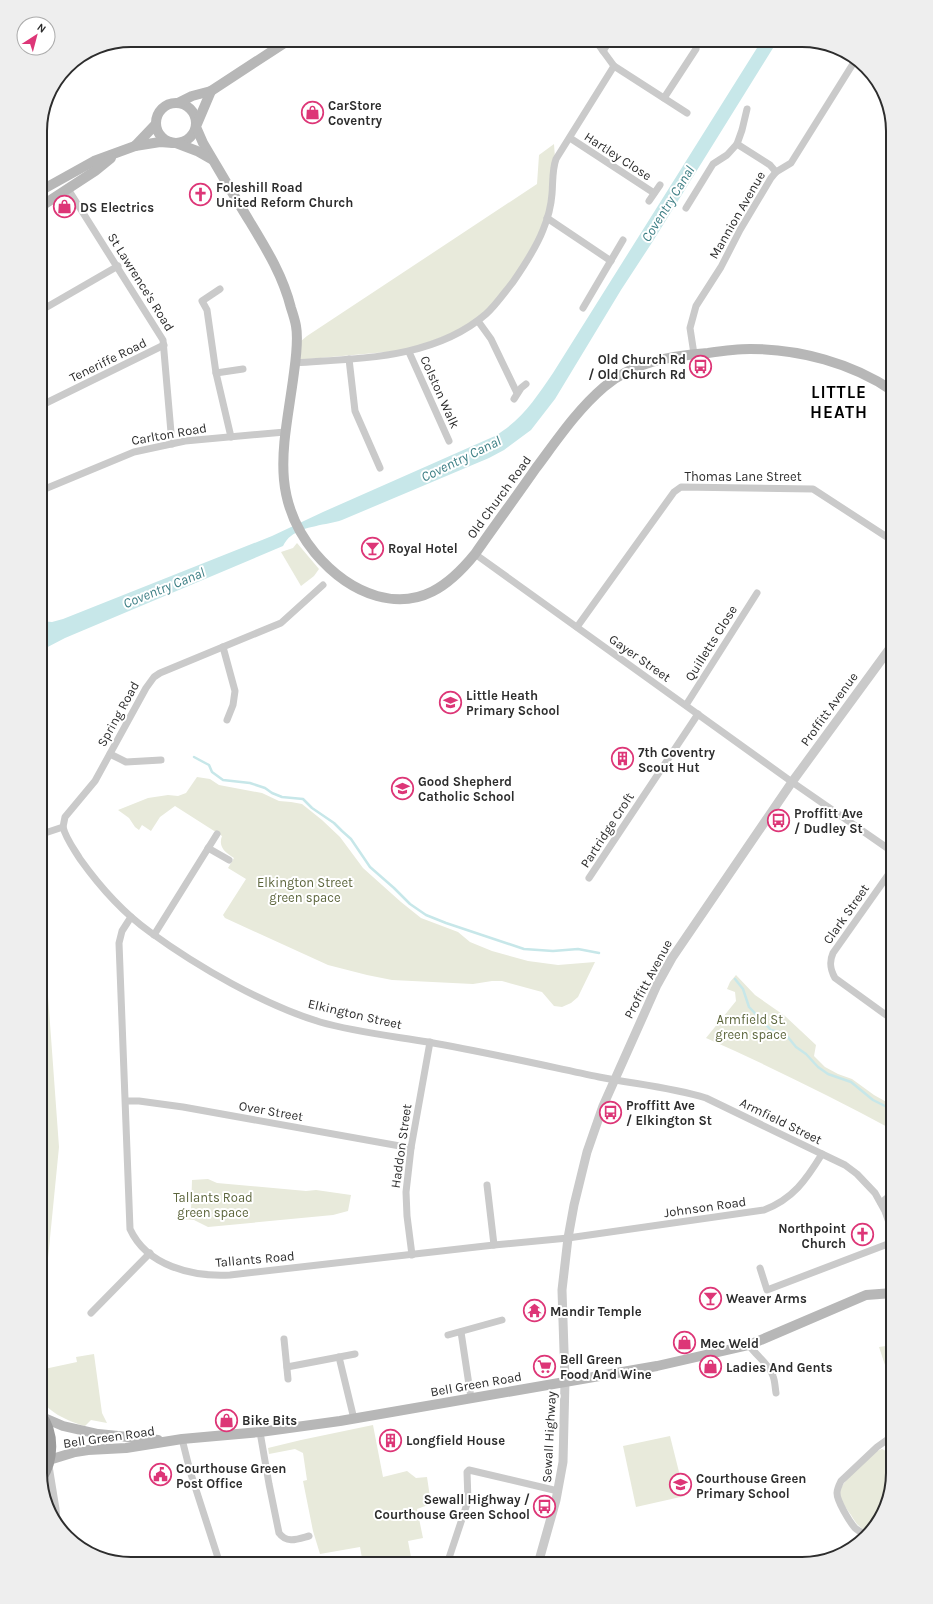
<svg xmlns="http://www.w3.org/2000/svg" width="933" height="1604" font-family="Karla,sans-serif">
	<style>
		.green { fill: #e8eadb }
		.water { fill: #c7e7e9 }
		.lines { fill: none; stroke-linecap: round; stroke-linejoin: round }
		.stream { stroke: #c7e7e9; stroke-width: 2.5 }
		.minor { stroke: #cacaca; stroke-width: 7 }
		.tertiary { stroke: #cacaca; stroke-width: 9 }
		.secondary { stroke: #b7b7b7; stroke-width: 10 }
		.trunk { stroke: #9c9c9c; stroke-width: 12 }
		.labels { text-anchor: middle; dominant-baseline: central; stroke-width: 4; stroke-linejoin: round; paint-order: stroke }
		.poi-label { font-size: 13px; font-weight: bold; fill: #2d2d2d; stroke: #fff; text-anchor: start }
		.street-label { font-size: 13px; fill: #2d2d2d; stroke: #fff }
		.park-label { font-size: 13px; fill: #5d663d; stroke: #fff }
		.water-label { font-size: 14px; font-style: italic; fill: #3d7f85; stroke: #fff }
		.district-label { font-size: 17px; font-weight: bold; letter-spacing: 1px; fill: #000; stroke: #fff }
		.rim { fill: none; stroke: #2d2d2d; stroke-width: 2 }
	</style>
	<rect width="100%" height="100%" fill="#fff"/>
	<g class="green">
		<path d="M554,144l1,14 -8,53 -9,25 -24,41 -29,36 -32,20 -45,17 -110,10 3,-19 6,-5 230,-152 2,-29z"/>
		<path d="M297,543l22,26 -5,7 -13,10 -20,-34 12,-4z"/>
		<path d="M197,777l13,2 9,6 43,8 17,8 12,1 11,2 20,16 18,17 23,31 38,34 20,16 37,14 12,10 22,9 36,10 30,4 37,-3 -17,35 -7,6 -9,4 -8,-1 -12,-14 -40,-11h-10l-19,3 -81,-4 -25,-5 -39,-10 -103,-47 -2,-3 23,-36 -18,-11 6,-10c-9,-6 -16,-11 -12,-22l-47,-30 -15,11 -9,14 -9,-6 -3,5 -4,-3 -6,-9 -11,-8 30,-12 20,-3 10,1 8,-3z"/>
		<path d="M40,886l19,261 -19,192v-111l2,-17 -2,-95z"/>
		<path d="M736,975l19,20 30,21 31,29 -2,11 11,11 13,7 14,5 22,16 16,9 3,-4v30c-61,-33 -124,-64 -187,-92l30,-37 -1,-9 -8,-3 3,-7z"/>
		<path d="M208,1179l9,4 89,8 10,-1 35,5 -3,16 -15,4 -125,12 -14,-7 -13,-1 -2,-6 12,-3 1,-30z"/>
		<path d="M893,1345v37l-2,1 -12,-36z"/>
		<path d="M94,1354l8,59 5,10 -16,-3 -6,6c-15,-4 -42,-15 -45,-32 -1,-7 0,-15 0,-22l9,-4 28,-6 -1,-5z"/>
		<path d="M373,1425l10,52 24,-6 9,7 11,-1 4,27 -14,5 6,29 -15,3 3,16 -48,7 -3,-17 -40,7 -7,-23 -10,-50 4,-1 -4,-27 -8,-4 -26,5 -1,-6 33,-8z"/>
		<path d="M670,1436l15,60 -49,11 -13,-61z"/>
		<path d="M882,1449l6,3 1,3 1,28 -12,40 -9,8c-10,-2 -13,-8 -18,-16 -4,-6 -11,-14 -11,-22 0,-12 28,-33 37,-42z"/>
	</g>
	<path class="water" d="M762,40h16l-125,201 -32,49 -66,109 -24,31 -27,20 -15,8 -147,62c-15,5 -39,6 -51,16 -3,2 -6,6 -8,10l-218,92 -25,13v-30l12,1 11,-3 209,-83 51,-24 172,-76c28,-17 40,-37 58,-63z"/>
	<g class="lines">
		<g class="stream">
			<path d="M194,757l15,8 3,7 11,8 27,3 15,5 7,5 10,4 21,2 9,9 22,15 8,8 9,8 19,28 24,21 16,16 16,11 20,8 78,26 29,2 25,-2 21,4"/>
			<path d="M735,979l8,10 6,18 22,23 12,3 4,3 9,11 10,7 12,13 10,7 23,8 22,18 20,10"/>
		</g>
		<g class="minor">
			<path d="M595,40l19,26 73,47"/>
			<path d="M699,41l1,-1"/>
			<path d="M603,51l7,-11"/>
			<path d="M664,98l32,-49"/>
			<path d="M570,138l84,55"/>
			<path d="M737,144l33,21 6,7"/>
			<path d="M68,189l95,151 9,104"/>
			<path d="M649,201l11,-16"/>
			<path d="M686,208l27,-44 14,-9 10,-11 5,-14 5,-21"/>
			<path d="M547,218l64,43"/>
			<path d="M220,289l-18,12 5,9 9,63 15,64"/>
			<path d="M583,308l40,-68"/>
			<path d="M40,311l78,-45"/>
			<path d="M478,321l13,18 26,54"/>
			<path d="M409,352l40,89"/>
			<path d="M694,354l-4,-26 6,-22 25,-39 19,-37 31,-52 5,-6 15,-9 65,-104"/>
			<path d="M349,359l6,52 25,57"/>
			<path d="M296,363c64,-5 138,-4 190,-49 10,-9 18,-21 27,-32 11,-16 23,-34 30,-52 5,-12 8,-23 9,-36 1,-12 0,-24 4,-35l58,-93"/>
			<path d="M216,373l27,-4"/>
			<path d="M514,399l7,-11 5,-4"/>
			<path d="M40,406l124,-61"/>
			<path d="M40,491l94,-39 51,-11 100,-9"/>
			<path d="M475,554l317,228 101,70"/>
			<path d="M577,627l97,-135 7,-5 132,2 80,52"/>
			<path d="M223,647l12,44 -2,14 -6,15"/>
			<path d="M686,705l71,-112"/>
			<path d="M110,754l16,8 35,-2"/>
			<path d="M63,827c3,12 11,22 17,32 20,28 42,53 70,73 48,35 114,73 170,90 35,10 72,14 108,20 57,10 114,23 171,35 35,7 72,10 107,21l116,56 23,11 12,9 18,19 10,18 7,20 1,36"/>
			<path d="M42,834l21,-7 2,-10 30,-36 51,-93 8,-11 6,-4 121,-50 42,-38"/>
			<path d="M208,848l21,12"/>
			<path d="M589,878l109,-164"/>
			<path d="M131,917l-9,14 -3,12 11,286c17,37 62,48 100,46l264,-30 74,-7 196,-28c29,-11 42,-30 58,-56"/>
			<path d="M154,935l63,-101"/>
			<path d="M893,1020l-58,-42c-5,-9 -6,-16 -2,-25l60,-85"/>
			<path d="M126,1101h13l44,6 228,41"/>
			<path d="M487,1185l7,60"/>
			<path d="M881,1203l12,-10"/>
			<path d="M412,1255l-5,-39 -1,-24 5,-44 19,-106"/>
			<path d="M760,1268l7,22 126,-48"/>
			<path d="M91,1313l59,-60"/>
			<path d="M461,1332l10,66"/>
			<path d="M448,1335l54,-15"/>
			<path d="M284,1339l4,40"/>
			<path d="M749,1345c7,11 20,18 24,31 2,5 2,11 3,17"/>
			<path d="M339,1357l15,62"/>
			<path d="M287,1367l68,-13"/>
			<path d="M260,1432l9,52 10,49c8,11 19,6 30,3"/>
			<path d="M182,1439l8,32 30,93"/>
			<path d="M866,1534c-5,-2 -8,-3 -11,-6 -6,-7 -18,-27 -18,-35 0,-4 2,-8 4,-12l36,-34 14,-10 2,37"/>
			<path d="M447,1564l21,-63 -1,-29 2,-2 89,21"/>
		</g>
		<g class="tertiary">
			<path d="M48,1466l7,43 1,12"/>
			<path d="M538,1564l18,-64 7,-38 2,-81 -3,-91 6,-52 6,-33 13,-53 16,-46 54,-121 15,-27 120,-176 101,-138"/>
		</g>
		<g class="secondary">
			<circle cx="176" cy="123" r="20"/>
			<path d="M178,103l14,-7 19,-5 78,-51"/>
			<path d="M197,124l14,-33"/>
			<path d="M196,127l7,16c16,27 31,53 47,79 17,28 33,54 41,86 2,6 4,12 5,18 3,16 -1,38 -3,54 -9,65 -24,117 22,173 16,19 38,36 62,43 43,12 72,-10 98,-42 20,-29 41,-57 61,-86 21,-28 41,-58 68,-81 29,-25 66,-31 104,-34 14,-2 28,-4 42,-4 49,0 102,14 143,42"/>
			<path d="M176,143l21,8 14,8"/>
			<path d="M135,146l20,-21"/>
			<path d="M40,191l54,-30 41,-15 25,-4 13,1"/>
			<path d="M40,207l55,-36 16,-13"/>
			<path d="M42,1417l21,9 35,8 60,6"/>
			<path d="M49,1460l26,-8 13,-2 38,-2 56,-9 78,-7 80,-11 317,-55 92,-21 117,-50 27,-2"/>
		</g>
		<path class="trunk" d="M40,1415c14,18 13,45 1,63"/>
	</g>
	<defs>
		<symbol id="shop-ring" viewBox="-11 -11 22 22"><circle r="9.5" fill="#fff" stroke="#dd3677" stroke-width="1.5"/><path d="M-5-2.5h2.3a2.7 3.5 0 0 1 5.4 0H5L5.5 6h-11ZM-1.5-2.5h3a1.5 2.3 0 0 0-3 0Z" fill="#dd3677"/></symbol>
		<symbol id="church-ring" viewBox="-11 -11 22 22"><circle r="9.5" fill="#fff" stroke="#dd3677" stroke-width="1.5"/><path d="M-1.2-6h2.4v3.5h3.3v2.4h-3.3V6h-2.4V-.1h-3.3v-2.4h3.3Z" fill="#dd3677"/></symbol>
		<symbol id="bus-ring" viewBox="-11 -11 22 22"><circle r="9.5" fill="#fff" stroke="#dd3677" stroke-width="1.5"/><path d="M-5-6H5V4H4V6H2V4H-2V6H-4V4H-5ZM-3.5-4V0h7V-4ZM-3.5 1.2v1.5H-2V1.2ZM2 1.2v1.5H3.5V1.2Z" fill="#dd3677"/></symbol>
		<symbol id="bar-ring" viewBox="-11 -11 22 22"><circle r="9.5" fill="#fff" stroke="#dd3677" stroke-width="1.5"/><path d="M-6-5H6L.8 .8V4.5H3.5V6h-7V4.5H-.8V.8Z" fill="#dd3677"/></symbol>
		<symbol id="school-ring" viewBox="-11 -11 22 22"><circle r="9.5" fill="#fff" stroke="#dd3677" stroke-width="1.5"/><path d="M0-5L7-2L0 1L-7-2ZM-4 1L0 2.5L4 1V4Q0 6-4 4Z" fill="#dd3677"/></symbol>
		<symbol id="building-ring" viewBox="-11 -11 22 22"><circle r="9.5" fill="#fff" stroke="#dd3677" stroke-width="1.5"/><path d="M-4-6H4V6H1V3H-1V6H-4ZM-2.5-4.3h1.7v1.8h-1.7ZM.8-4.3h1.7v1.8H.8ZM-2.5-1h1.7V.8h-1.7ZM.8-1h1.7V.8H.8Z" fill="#dd3677"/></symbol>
		<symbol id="temple-ring" viewBox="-11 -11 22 22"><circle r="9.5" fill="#fff" stroke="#dd3677" stroke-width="1.5"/><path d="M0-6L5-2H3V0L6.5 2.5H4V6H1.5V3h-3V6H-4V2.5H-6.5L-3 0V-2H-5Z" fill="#dd3677"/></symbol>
		<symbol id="supermarket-ring" viewBox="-11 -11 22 22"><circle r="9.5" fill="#fff" stroke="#dd3677" stroke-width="1.5"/><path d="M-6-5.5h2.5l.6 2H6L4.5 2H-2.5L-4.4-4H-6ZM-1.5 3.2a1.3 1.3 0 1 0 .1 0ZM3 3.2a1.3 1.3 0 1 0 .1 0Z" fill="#dd3677"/></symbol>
		<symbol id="civic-ring" viewBox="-11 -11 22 22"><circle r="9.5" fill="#fff" stroke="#dd3677" stroke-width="1.5"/><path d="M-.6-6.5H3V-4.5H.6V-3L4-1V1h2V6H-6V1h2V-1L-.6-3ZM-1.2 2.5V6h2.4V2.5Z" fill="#dd3677"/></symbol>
	</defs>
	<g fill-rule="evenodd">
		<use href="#shop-ring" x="300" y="100" width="25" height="25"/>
		<use href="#church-ring" x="188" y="182" width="25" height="25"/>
		<use href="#shop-ring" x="52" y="194" width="25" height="25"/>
		<use href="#bus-ring" x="688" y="354" width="25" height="25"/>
		<use href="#bar-ring" x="360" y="536" width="25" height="25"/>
		<use href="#school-ring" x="438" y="690" width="25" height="25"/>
		<use href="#building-ring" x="610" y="746" width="25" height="25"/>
		<use href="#school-ring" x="390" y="776" width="25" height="25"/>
		<use href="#bus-ring" x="766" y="808" width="25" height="25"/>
		<use href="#bus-ring" x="598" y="1100" width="25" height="25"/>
		<use href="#church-ring" x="850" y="1222" width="25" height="25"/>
		<use href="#bar-ring" x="698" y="1286" width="25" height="25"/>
		<use href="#temple-ring" x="522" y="1298" width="25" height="25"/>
		<use href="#shop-ring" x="672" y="1330" width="25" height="25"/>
		<use href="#supermarket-ring" x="532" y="1354" width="25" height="25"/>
		<use href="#shop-ring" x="698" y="1354" width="25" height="25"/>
		<use href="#shop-ring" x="214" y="1408" width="25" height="25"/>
		<use href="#building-ring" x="378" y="1428" width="25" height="25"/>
		<use href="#civic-ring" x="148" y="1462" width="25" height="25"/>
		<use href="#school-ring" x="668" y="1472" width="25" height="25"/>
		<use href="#bus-ring" x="532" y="1494" width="25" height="25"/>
	</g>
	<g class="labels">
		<g class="poi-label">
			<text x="328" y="105">CarStore<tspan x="328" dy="15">Coventry</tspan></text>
			<text x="216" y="187">Foleshill Road<tspan x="216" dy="15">United Reform Church</tspan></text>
			<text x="80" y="207">DS Electrics</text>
			<text x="686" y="359" text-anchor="end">Old Church Rd<tspan x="686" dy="15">/ Old Church Rd</tspan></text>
			<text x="388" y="548">Royal Hotel</text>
			<text x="466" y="695">Little Heath<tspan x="466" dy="15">Primary School</tspan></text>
			<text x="638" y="752">7th Coventry<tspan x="638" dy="15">Scout Hut</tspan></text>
			<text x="418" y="781">Good Shepherd<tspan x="418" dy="15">Catholic School</tspan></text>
			<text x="794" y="813">Proffitt Ave<tspan x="794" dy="15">/ Dudley St</tspan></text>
			<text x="626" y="1105">Proffitt Ave<tspan x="626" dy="15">/ Elkington St</tspan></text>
			<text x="846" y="1228" text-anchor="end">Northpoint<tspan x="846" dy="15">Church</tspan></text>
			<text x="726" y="1298">Weaver Arms</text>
			<text x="550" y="1311">Mandir Temple</text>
			<text x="700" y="1343">Mec Weld</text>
			<text x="560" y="1359">Bell Green<tspan x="560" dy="15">Food And Wine</tspan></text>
			<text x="726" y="1367">Ladies And Gents</text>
			<text x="242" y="1420">Bike Bits</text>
			<text x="406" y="1440">Longfield House</text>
			<text x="176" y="1468">Courthouse Green<tspan x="176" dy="15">Post Office</tspan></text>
			<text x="696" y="1478">Courthouse Green<tspan x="696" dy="15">Primary School</tspan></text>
			<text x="530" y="1499" text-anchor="end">Sewall Highway /<tspan x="530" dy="15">Courthouse Green School</tspan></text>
		</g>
		<g class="street-label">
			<text transform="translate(618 156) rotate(33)">Hartley Close</text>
			<text transform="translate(737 215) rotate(-60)">Mannion Avenue</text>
			<text transform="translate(141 282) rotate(58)">St Lawrence's Road</text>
			<text transform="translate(108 360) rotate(-26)">Teneriffe Road</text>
			<text transform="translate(440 392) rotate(66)">Colston Walk</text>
			<text transform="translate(169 434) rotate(-10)">Carlton Road</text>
			<text x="743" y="476">Thomas Lane Street</text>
			<text transform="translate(499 497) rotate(-54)">Old Church Road</text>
			<text transform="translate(711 643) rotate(-58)">Quilletts Close</text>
			<text transform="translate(640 658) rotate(35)">Gayer Street</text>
			<text transform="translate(829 709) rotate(-54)">Proffitt Avenue</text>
			<text transform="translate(118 714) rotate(-61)">Spring Road</text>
			<text transform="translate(607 830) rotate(-57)">Partridge Croft</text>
			<text transform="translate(846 914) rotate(-55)">Clark Street</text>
			<text transform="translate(648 979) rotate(-62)">Proffitt Avenue</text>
			<text transform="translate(355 1014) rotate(13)">Elkington Street</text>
			<text transform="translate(271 1111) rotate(10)">Over Street</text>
			<text transform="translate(781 1121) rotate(26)">Armfield Street</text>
			<text transform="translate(401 1146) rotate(-82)">Haddon Street</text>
			<text transform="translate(705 1207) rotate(-8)">Johnson Road</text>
			<text transform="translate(255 1259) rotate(-5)">Tallants Road</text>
			<text transform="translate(476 1384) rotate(-10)">Bell Green Road</text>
			<text transform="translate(109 1437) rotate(-8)">Bell Green Road</text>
			<text transform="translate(549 1437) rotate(-87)">Sewall Highway</text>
		</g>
		<g class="park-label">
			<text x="305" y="882">Elkington Street<tspan x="305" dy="15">green space</tspan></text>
			<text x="751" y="1019">Armfield St.<tspan x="751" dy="15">green space</tspan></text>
			<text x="213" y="1197">Tallants Road<tspan x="213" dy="15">green space</tspan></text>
		</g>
		<g class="water-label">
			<text transform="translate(668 204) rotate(-58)">Coventry Canal</text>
			<text transform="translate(461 459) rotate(-26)">Coventry Canal</text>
			<text transform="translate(164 588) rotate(-22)">Coventry Canal</text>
		</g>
		<g class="district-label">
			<text x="839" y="392">LITTLE<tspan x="839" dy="20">HEATH</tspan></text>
		</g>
	</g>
	<path d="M0 0H933V1604H0ZM131 47H802A84 84 0 0 1 886 131V1473A84 84 0 0 1 802 1557H131A84 84 0 0 1 47 1473V131A84 84 0 0 1 131 47Z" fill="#eee" fill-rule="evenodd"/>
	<path class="rim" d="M131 47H802A84 84 0 0 1 886 131V1473A84 84 0 0 1 802 1557H131A84 84 0 0 1 47 1473V131A84 84 0 0 1 131 47Z"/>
	<g transform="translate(36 36) rotate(36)"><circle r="19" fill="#ffffff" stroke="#ababab"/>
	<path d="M0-3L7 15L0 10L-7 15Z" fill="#dd3677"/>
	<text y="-6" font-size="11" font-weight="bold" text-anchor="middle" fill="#2d2d2d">N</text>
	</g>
</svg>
